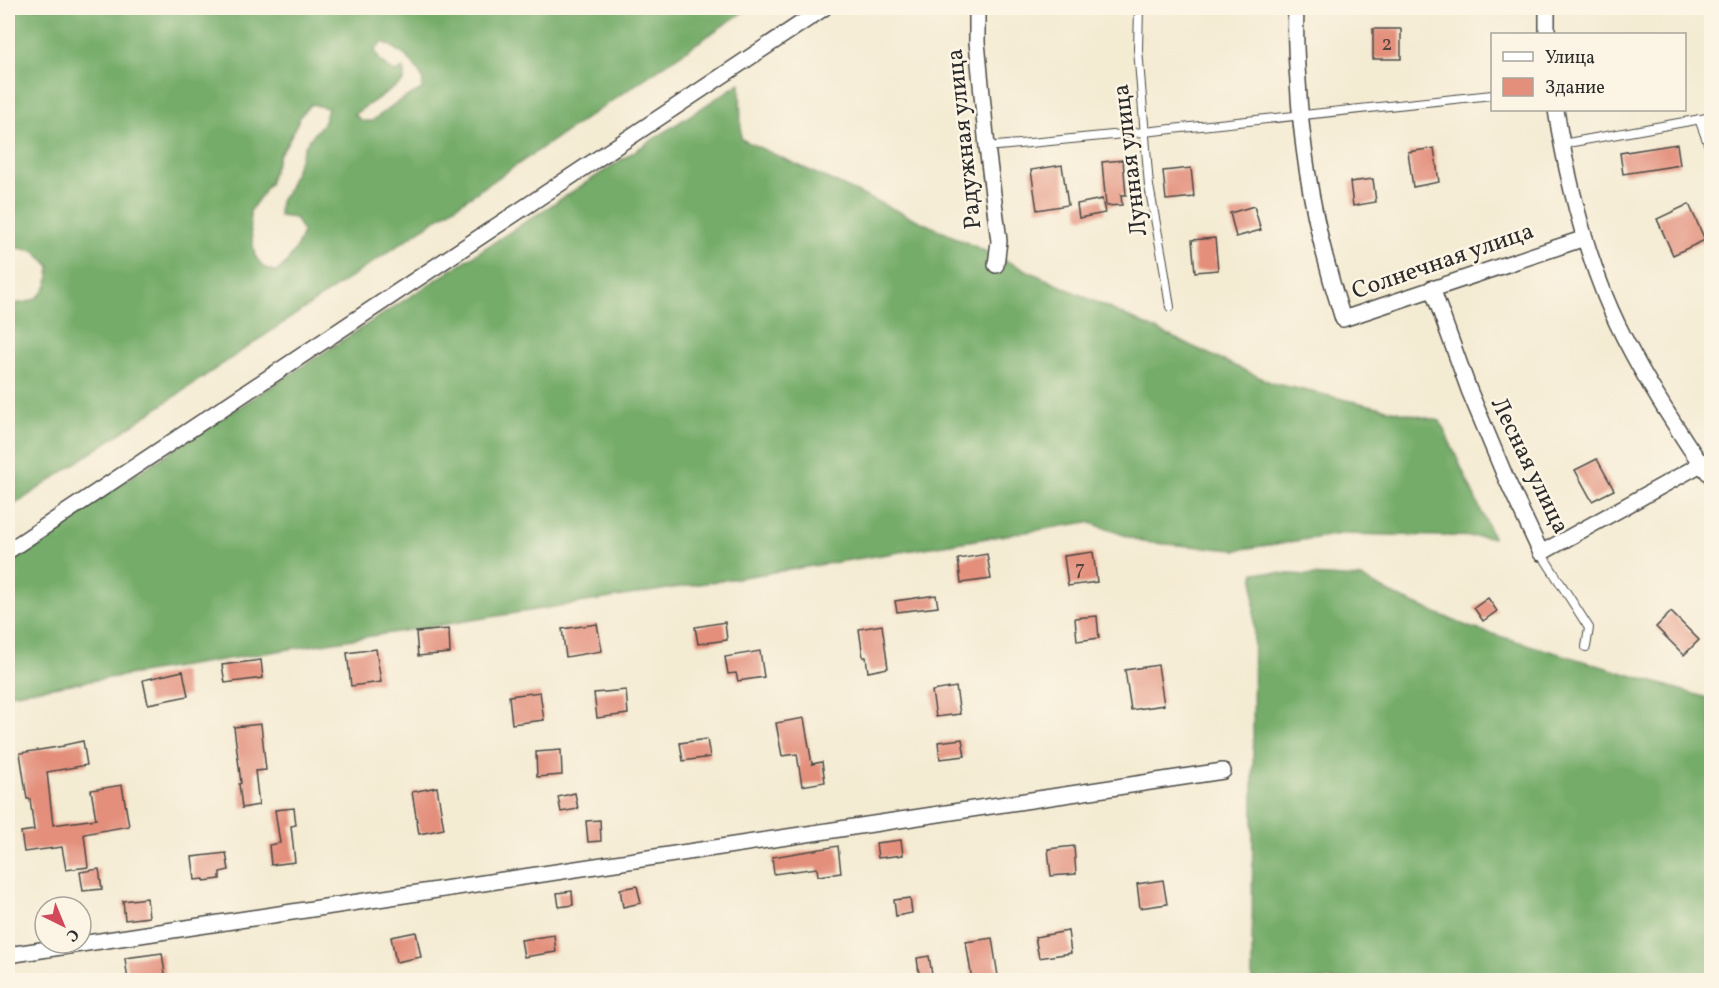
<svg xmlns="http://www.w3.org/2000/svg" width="1719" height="988" font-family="Vollkorn,serif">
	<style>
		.forest { fill: #74ac69; stroke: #506c4a; stroke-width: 1.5; fill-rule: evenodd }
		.building { fill: #e38f7c }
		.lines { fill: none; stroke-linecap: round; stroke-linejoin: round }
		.service-casing { stroke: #494844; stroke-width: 10 }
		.minor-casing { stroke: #494844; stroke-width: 18 }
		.service { stroke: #fff; stroke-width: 8 }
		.minor { stroke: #fff; stroke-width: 15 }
		.labels { text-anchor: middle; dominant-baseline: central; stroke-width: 5; stroke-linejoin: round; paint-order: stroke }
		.number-label { font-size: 21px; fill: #59443f }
		.street-label { font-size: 24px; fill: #2b2b2b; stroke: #fcf5e5 }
	</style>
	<rect width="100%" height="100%" fill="#fcf5e5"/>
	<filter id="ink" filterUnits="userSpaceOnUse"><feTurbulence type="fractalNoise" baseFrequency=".0167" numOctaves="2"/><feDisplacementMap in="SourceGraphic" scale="12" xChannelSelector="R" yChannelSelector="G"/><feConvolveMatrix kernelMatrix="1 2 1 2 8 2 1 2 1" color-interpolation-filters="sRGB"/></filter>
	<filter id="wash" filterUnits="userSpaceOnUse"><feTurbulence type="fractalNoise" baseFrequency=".008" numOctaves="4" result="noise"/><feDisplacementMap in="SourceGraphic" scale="24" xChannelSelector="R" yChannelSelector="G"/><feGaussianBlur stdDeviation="1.35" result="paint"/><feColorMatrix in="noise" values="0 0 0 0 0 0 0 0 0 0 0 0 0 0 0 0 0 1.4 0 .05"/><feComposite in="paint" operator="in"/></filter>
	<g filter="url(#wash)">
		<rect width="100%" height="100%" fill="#f4ebd3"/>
		<g class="forest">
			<path d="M8,8h741l-741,501v-206c15,2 31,-2 39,-17 2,-5 2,-14 3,-20l-16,-15 -26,-5zM383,42c22,11 27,16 40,37l-1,10 -26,14 -24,18h-10l-8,-7 50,-33v-13l-9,4c-11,-6 -16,-11 -20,-22zM311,104l17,4 -4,14 -19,23 -16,43 -9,13 -1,15 16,2 8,14c-5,14 -14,31 -27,40l-13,-5 -8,-11 -5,-30v-15l19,-27 10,-29 9,-13 13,-27z"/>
			<path d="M740,83l1,56 531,244 168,38 53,116 -152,-3 -105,16 -93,-8 -55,-20 -1080,172v-137z"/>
			<path d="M1254,572l108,6 32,17 75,32 242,72v281h-459z"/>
		</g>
		<g id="blocks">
			<g class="building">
				<rect x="1373" y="29" width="28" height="30"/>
				<path d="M1677,144l3,21 -57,9 -3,-21z"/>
				<path d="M1434,148l5,34 -26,5 -5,-35z"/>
				<path d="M1123,160l3,35h-5l1,10 -16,1 -4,-44z"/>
				<path d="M1062,165l6,40 -31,5 -6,-40z"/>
				<path d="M1191,168l3,29 -28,3 -3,-29z"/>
				<path d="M1373,179l3,23 -23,4 -3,-24z"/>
				<path d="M1102,199l3,14 -26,5 -2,-14z"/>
				<path d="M1689,204l16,36 -32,15 -16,-36z"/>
				<path d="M1254,206l7,24 -25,7 -6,-24z"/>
				<path d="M1215,238l3,32 -23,2 -3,-32z"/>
				<path d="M1597,459l17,31 -22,11 -17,-31z"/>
				<path d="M1093,552l4,30 -29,4 -4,-30z"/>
				<path d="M987,554l4,25 -30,4 -3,-24z"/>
				<path d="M936,595l2,12 -41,5 -2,-11z"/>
				<path d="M1488,598l9,13 -14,10 -9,-13z"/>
				<path d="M1671,612l28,28 -15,15 -28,-28z"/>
				<path d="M1097,616l2,22 -22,3 -2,-23z"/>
				<path d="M725,622l2,18 -29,4 -3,-17z"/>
				<path d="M597,624l5,27 -36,6 -4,-28z"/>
				<path d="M882,625l6,43 -20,4 -2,-15h-3l-4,-28z"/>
				<path d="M449,629l1,24 -32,3 -2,-24z"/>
				<path d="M376,649l5,33 -30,4 -4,-33z"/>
				<path d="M760,651l4,26 -26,4 -2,-8 -8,1 -3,-17z"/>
				<path d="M261,660l2,18 -38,5 -3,-18z"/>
				<path d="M1158,665l6,40 -33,5 -6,-40z"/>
				<path d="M183,671l5,25 -40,8 -5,-24z"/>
				<path d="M956,687l4,27 -24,3 -4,-26z"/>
				<path d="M626,690l2,24 -31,4 -3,-25z"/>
				<path d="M540,692l4,28 -32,4 -3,-28z"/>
				<path d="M804,718l8,46 10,-2 3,20 -23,4 -5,-32 -15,2 -6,-33z"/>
				<path d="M261,724l5,46 -11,1 4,34 -17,3 -3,-24 2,-1 -7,-56z"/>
				<path d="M707,739l3,18 -27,4 -3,-18z"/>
				<path d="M962,739l3,17 -25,3 -2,-17z"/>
				<path d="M83,741l4,24 -40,7 6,53 43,-6 -5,-29 31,-5 7,41 -45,8 4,33 -22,3 -4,-23 -38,5 -3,-20 13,-2 -4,-31h-3l-7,-46 44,-7v-1z"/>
				<path d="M561,750l1,25 -25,2 -1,-25z"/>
				<path d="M437,787l7,42 -25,5 -7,-42z"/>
				<path d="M575,793l3,16 -17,3 -3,-15z"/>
				<path d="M294,808l2,17 -5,1 4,36 -24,3 -2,-20 11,-2 -5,-33z"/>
				<path d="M600,820l1,21 -13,1 -2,-21z"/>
				<path d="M901,840l2,15 -25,3 -2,-15z"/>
				<path d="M838,846l3,27 -23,3 -1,-8 -43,6 -2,-17z"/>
				<path d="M1074,846l2,28 -25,2 -3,-27z"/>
				<path d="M226,853l3,17 -9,2v7l-16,2v-2l-9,1 -3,-23z"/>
				<path d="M99,869l3,20 -19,2 -3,-19z"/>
				<path d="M1163,880l4,24 -27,4 -3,-24z"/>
				<path d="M637,886l4,17 -18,4 -3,-18z"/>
				<path d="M572,891l1,14 -14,2 -2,-14z"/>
				<path d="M147,898l2,19 -24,3 -2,-19z"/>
				<path d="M910,898l2,15 -16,3 -2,-16z"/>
				<path d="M1068,931l3,22 -32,5 -4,-21z"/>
				<path d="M416,932l5,25 -25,5 -5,-25z"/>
				<path d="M554,935l2,17 -32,5 -3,-17z"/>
				<path d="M992,938l6,38 -26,4 -6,-38z"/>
				<path d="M162,953l4,28h-38l-3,-23z"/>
				<path d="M929,956l4,25h-13l-3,-23z"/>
			</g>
		</g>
	</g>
	<g filter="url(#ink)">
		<use href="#blocks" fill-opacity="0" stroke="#494844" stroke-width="1.5"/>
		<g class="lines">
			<defs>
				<g id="service">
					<path d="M1139,8l-1,41 11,137 14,76 7,45"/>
					<path d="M1699,119l13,35"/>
					<path d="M1562,144l150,-27"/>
					<path d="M987,147l157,-15 348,-37"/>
					<path d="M1541,553l48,75 -3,19"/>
				</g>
				<g id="minor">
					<path d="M977,8v34l10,105 12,94 -3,24"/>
					<path d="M1296,8c-1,24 0,48 2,73 4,81 20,161 45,238l242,-81"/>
					<path d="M1547,34v-26"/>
					<path d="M1556,110c10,62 25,126 49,186 17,42 40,82 65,121 13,20 25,42 42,60"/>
					<path d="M1432,288l37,102 36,86 36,77 171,-95"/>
					<path d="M8,551l816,-543"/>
					<path d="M8,955l1215,-184"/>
				</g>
			</defs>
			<use href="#service" class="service-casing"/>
			<use href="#minor" class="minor-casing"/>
			<use href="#service" class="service"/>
			<use href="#minor" class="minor"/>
		</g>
	</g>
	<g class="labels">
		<g class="number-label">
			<text x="1387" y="44">2</text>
			<text x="1080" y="569">7</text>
		</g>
		<g class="street-label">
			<text transform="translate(965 139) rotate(-96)">Радужная улица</text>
			<text transform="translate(1131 160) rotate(-97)">Лунная улица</text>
			<text transform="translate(1443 262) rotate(-19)">Солнечная улица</text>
			<text transform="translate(1529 466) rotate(64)">Лесная улица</text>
		</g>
	</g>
	<rect width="1719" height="988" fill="none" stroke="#fcf5e5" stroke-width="30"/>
	<rect x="1491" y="33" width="195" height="78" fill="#fcf5e5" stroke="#a8a49b" stroke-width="1.5"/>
	<rect x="1503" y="52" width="30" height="9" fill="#ffffff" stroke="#a8a49b" stroke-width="1.5"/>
	<text x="1545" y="63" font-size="18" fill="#2b2b2b">Улица</text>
	<rect x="1503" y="78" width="30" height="18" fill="#e38f7c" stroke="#a8a49b" stroke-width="1.5"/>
	<text x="1545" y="93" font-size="18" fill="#2b2b2b">Здание</text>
	<g transform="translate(63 925) rotate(137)"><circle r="28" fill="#fcf5e5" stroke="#a8a49b" stroke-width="1.5"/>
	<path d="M0-4.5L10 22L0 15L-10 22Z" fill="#d1495b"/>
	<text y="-9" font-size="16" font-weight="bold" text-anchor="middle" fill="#2b2b2b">С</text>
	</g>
</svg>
